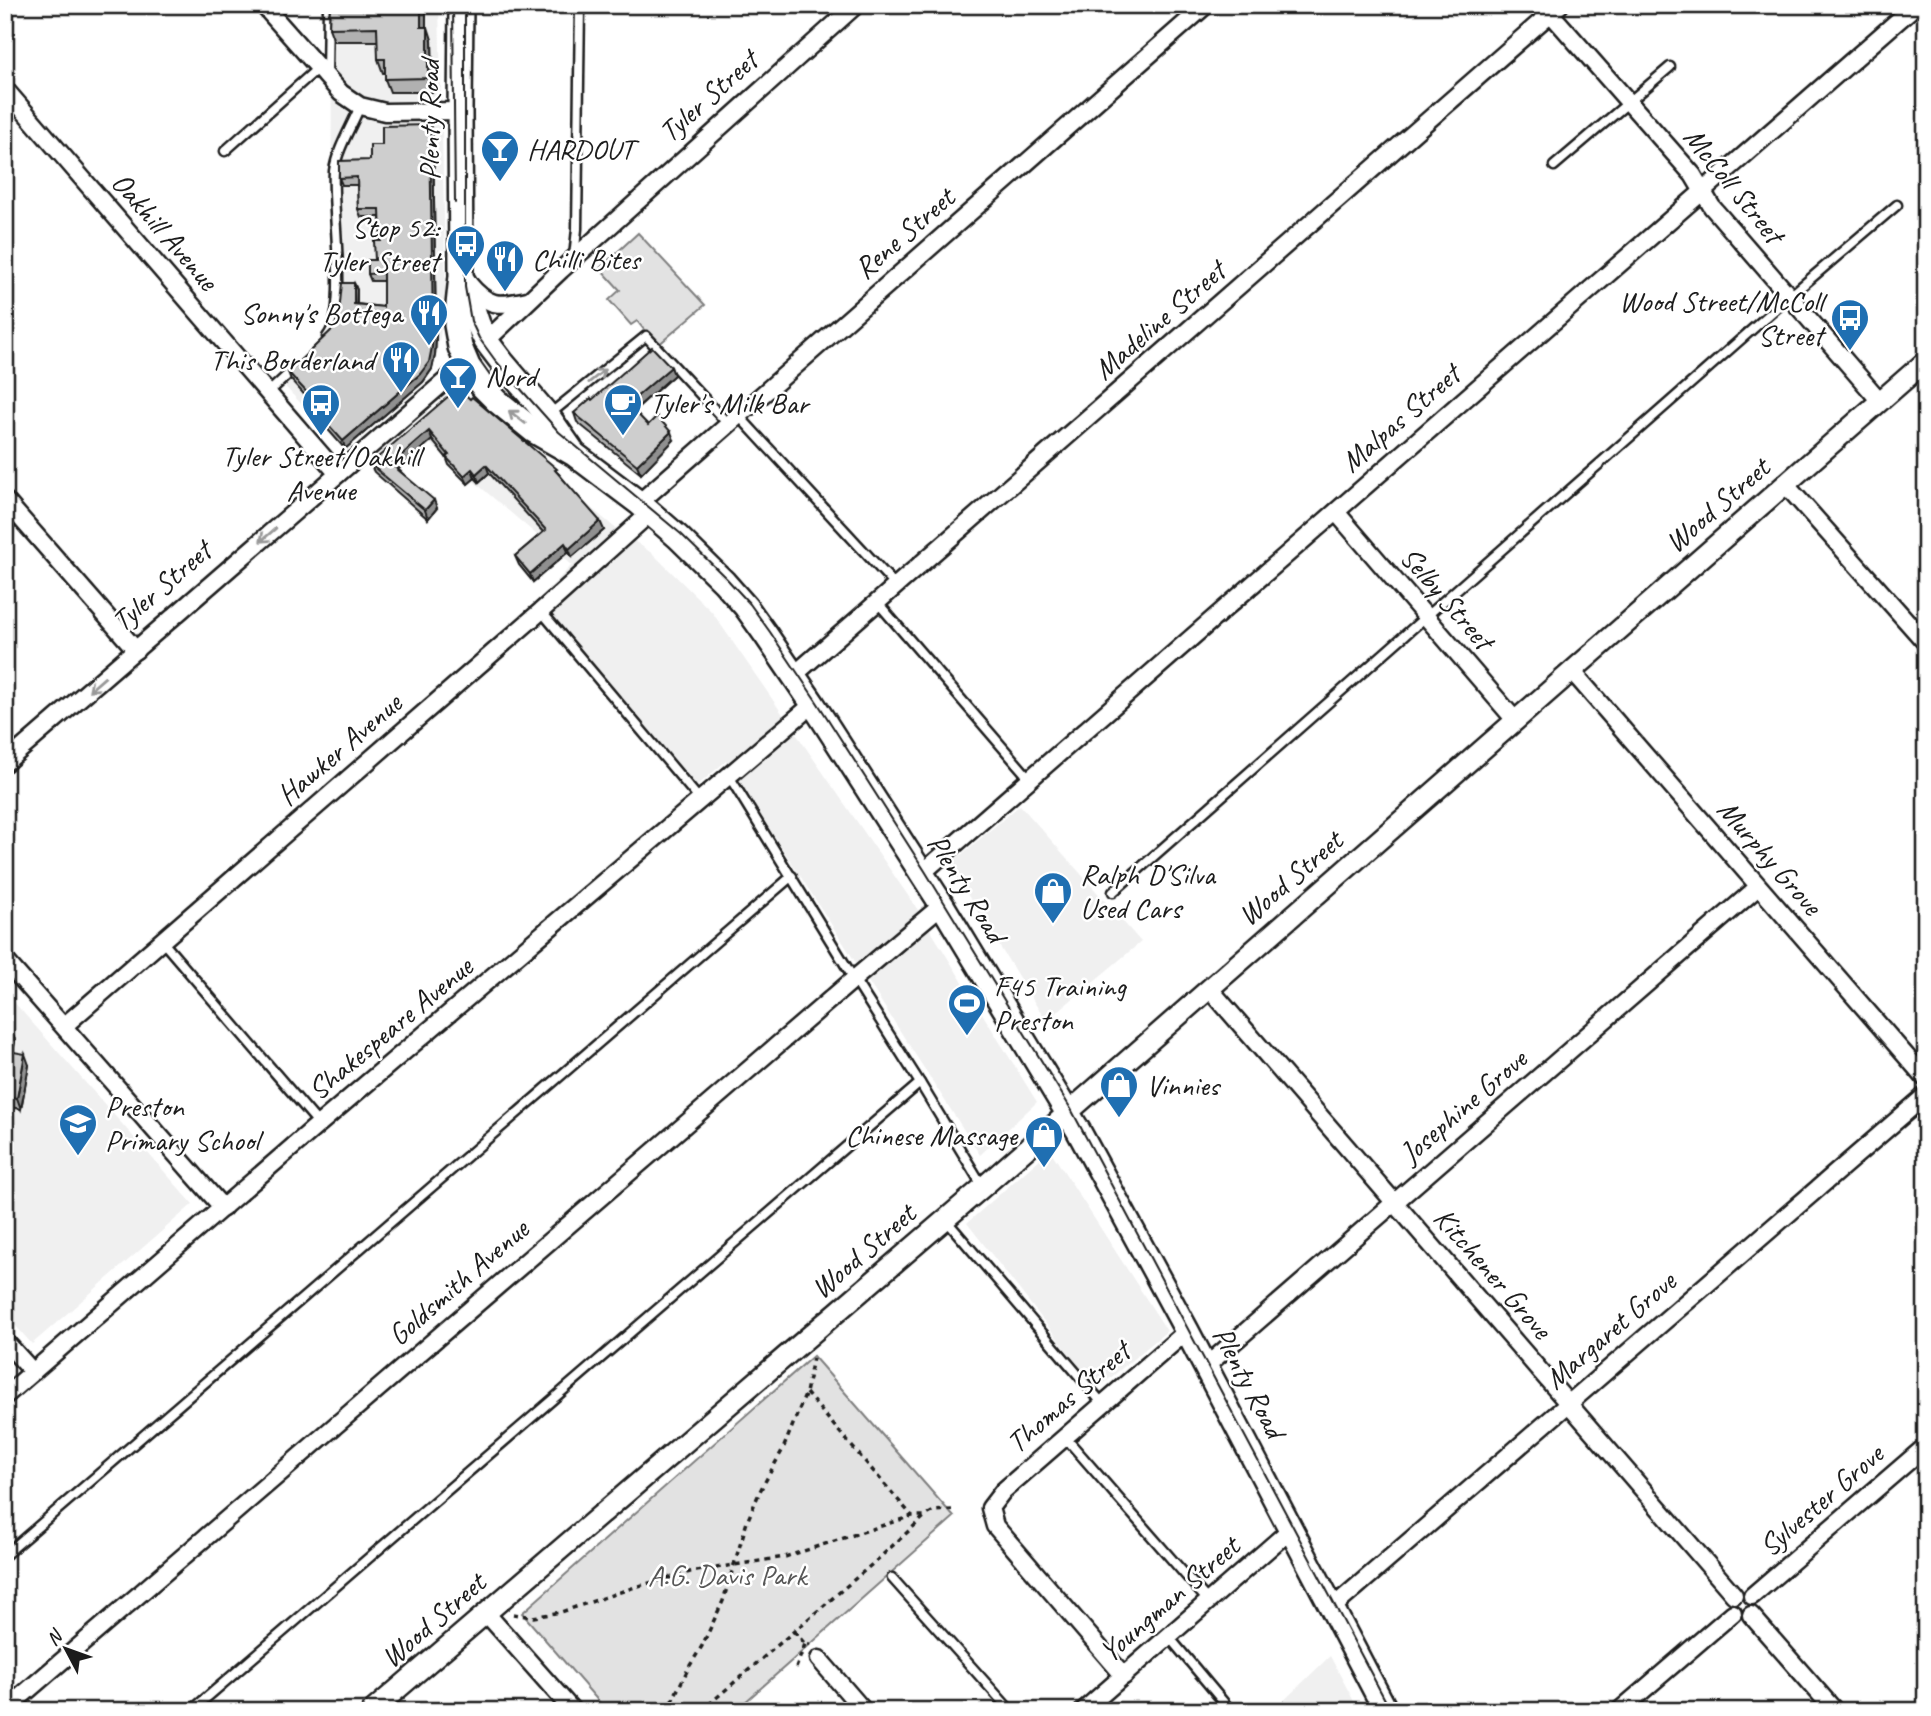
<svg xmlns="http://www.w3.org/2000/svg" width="1931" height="1716" font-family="Caveat,sans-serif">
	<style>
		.built { fill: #f0f0f0 }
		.green { fill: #e2e2e2; stroke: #7f7f7f; stroke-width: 2 }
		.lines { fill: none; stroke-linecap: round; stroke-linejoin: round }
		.service-casing { stroke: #1c1c1c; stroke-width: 13 }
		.minor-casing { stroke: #1c1c1c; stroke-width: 21 }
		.tertiary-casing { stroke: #1c1c1c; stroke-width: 24 }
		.secondary-casing { stroke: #1c1c1c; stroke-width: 28 }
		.path { stroke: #1c1c1c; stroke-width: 3.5; stroke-dasharray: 5 5; stroke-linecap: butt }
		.service { stroke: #fff; stroke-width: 8 }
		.minor { stroke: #fff; stroke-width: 16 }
		.tertiary { stroke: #fff; stroke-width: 19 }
		.secondary { stroke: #fff; stroke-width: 23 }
		.tram { stroke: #1c1c1c; stroke-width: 2 }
		.wall { fill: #b1b1b1; stroke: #1c1c1c; stroke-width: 2 }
		.shaded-wall { fill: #909090; stroke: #1c1c1c; stroke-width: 2 }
		.building { fill: #cecece; stroke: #1c1c1c; stroke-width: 2 }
		.oneway { stroke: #999 }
		.labels { text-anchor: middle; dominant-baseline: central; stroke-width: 5; stroke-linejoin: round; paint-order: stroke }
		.street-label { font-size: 30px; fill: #1c1c1c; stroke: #fff }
		.poi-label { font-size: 30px; fill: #1c1c1c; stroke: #fff; text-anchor: start }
		.park-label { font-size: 30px; fill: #575757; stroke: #fff }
	</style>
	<rect width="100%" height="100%" fill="#fff"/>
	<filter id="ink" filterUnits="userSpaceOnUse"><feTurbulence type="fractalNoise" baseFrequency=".0143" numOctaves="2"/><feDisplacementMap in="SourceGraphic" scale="14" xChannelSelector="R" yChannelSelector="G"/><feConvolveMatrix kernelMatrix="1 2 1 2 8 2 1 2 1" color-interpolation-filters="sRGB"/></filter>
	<g filter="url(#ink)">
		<g class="built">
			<path d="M332,5h107l7,296 -11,64 -96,79 -63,-67 55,-44z"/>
			<path d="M456,395l158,132 39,27 59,58 206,298 119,192 -57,53 -254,-394 -36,31 -160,-184 42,-43 -156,-133z"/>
			<path d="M1020,805l121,137 -95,79 -97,-156z"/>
			<path d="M5,992l188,212 -161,140 -27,-30z"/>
			<path d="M1050,1150l117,181 -70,58 -130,-166z"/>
			<path d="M1330,1656l29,55h-86z"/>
		</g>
		<g class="green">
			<path d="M638,233l67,72 -48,41 -20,-25 -6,4 -22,-25 11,-10 -20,-22z"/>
			<path d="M813,1356l141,161 -219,194h-128l-85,-98z"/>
		</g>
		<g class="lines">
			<defs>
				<g id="service">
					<path d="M327,76l1,-71"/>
					<path d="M225,151l93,-83"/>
					<path d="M1554,166l116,-99"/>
					<path d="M574,257l3,-28 3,-224"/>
					<path d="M327,337c22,-26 4,-129 7,-166 3,-22 18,-45 26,-65"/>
					<path d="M268,393l27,-25"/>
					<path d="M550,414l96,-78 83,89"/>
					<path d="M739,416l157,170"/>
					<path d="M878,603l152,176"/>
					<path d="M541,611l159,189"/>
					<path d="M729,776l125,203 66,104 63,104"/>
					<path d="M1113,892l676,-595 108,-92"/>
					<path d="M162,941l157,183"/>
					<path d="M946,1220l157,184"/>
					<path d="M1065,1437l144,165"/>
					<path d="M5,1555l787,-679"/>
					<path d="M892,1578l119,133"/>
					<path d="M1169,1637l62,74"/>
					<path d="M191,1711l729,-628"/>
				</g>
				<g id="minor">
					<path d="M263,5l78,88 19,13 25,6 75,-1"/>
					<path d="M1545,7l148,168 19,32 168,194"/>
					<path d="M5,89l333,385"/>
					<path d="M468,283c21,25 30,23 60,17"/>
					<path d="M486,341l75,-71 295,-265"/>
					<path d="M1785,484l141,159"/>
					<path d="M5,500l131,150"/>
					<path d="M639,503l567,-498"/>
					<path d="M1336,512l179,208"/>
					<path d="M1572,671l354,408"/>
					<path d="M794,675l766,-670"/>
					<path d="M5,763l461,-400"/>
					<path d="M921,874l995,-869"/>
					<path d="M5,960l218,248"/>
					<path d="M1209,988l525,607"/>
					<path d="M64,1026l477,-415 109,-98"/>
					<path d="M5,1341l28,31"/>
					<path d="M1205,1367l553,-480"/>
					<path d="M5,1396l314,-272 494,-420"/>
					<path d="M1752,1596l174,-150"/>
					<path d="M1332,1608l594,-513"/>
					<path d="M486,1613l87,98"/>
					<path d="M1751,1615l84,96"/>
					<path d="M819,1659l45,52"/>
					<path d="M1124,1676l-129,-150 -5,-18 13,-17 184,-160"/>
					<path d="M12,1704l842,-725 88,-74"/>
					<path d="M1083,1711l208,-182"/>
					<path d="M1619,1711l114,-98"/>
				</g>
				<path id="tertiary" d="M372,1711l611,-524 943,-826"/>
				<g id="secondary">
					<path d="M461,5l-1,106 1,165 -5,49 4,22 8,19 14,20 15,15 37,30 40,23 65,49 39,34 46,45 22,25 20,28 47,69 129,201 136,225 109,201 199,380"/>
					<path d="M464,282l14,42 8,17 16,21 46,54 23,33"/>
				</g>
			</defs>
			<use href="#service" class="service-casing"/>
			<use href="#minor" class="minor-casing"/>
			<use href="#tertiary" class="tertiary-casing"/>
			<use href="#secondary" class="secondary-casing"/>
			<g class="path">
				<path d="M806,1393l106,123"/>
				<path d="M513,1614l20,3 28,-5 74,-25 55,-15 95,-15 127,-41h13l9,-5 18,-1"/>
				<path d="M794,1631l11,13h5"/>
				<path d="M796,1668l9,-24"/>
				<path d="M710,1703l7,8"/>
				<path d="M667,1711l22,-44 13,-21 21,-45 24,-79 13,-31 23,-42 18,-44 5,-12 7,-35"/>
				<path d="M701,1711l176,-151 47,-43"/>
			</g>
			<use href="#service" class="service"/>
			<use href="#minor" class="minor"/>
			<use href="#tertiary" class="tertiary"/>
			<use href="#secondary" class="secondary"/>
			<g class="tram">
				<path d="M453,5l2,198"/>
				<path d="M465,5v282l6,34 8,17 16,22 64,72 122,102 46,45 23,25 20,28 47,70 108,169 146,238 320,602"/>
			</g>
		</g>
		<g class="wall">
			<path d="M330,5h96v22l6,13 1,52h-43l-5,-13v-6h-2l-5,-14v-18h-44l-5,-13z"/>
			<path d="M430,125l3,8 3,204 -1,18 -3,14 -9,13 -78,67 -34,-39 -3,-8 2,-1 -19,-21 -3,-8 46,-44 20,-45 3,7v14l26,3v-26h-12l-3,-7 7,-14 6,-19 -1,-24h-19l-3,-8 -1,-24h-15l-3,-7 31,-18 12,-15z"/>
			<path d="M671,367l3,8 -40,36 14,14 26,15 -33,34 -64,-52 -3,-9z"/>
			<path d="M470,399l89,75 45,56 -32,27 -4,-5 -35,30 -14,-17 -4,-9 28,-24 -54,-59 -10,9 -4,-4 -7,6 -19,-19 -3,-8 -14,-17 -34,29 39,39 -9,11 -54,-47 -4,-8z"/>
			<path d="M5,1021l10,19 -2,12 16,13 -8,44 -16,-3z"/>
		</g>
		<g class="shaded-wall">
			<path d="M421,5h5v35l-5,-13z"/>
			<path d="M428,27l4,13 1,52 -5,-14z"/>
			<path d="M430,125l3,8 3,204 -1,18 -3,14 -9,13 -78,67 -2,-8 77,-67z"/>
			<path d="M354,283l3,7 -1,22 -2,-8z"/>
			<path d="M671,367l3,8 -43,38 -3,-9z"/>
			<path d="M429,431l3,9 -37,32 -4,-8z"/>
			<path d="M671,432l3,8 -33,34 -4,-9z"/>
			<path d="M486,465l3,8 -10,9 -3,-8z"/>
			<path d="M472,469l3,9 -7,6 -4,-8z"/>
			<path d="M434,500l3,8 -9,11 -3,-9z"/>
			<path d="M600,521l4,9 -32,27 -3,-8z"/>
			<path d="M565,543l3,9 -35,30 -3,-8z"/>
			<path d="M11,1029l4,11 -3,23 -4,-12z"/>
			<path d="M25,1054l4,11 -8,44 -4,-11z"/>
		</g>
		<g class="building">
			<path d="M330,5h91v22h7v51l-43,1v-20h-7l-1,-32 -48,1z"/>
			<path d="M430,125l3,204 -1,18 -3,15 -9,12 -77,67 -35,-39 4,-4 -24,-26 46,-44 5,-15 3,-30h12v21l29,3v-34l-15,1v-14h7l-1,-19h7l-1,-32h-22l-1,-32 -18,1v-17l31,-1v-15h12v-19z"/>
			<path d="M652,347l19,20 -43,37 20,21 9,-9 14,16 -34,33 -63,-52 17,-15 1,2z"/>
			<path d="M458,388l12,11 2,-2 85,72 -2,1 45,51 -31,28 -4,-6 -35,31 -15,-18 31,-26 -60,-65 -10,9 -4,-5 -8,7 -18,-19 3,-2 -20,-24 -38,33 43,36 -9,10 -55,-46z"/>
			<path d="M7,1020l4,9 -3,22 17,3 -8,44 -12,-2v-75z"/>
		</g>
		<defs><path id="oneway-shaft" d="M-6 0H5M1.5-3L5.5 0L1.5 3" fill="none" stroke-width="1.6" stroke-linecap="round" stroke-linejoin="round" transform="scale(1.75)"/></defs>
		<g class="oneway">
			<use href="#oneway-shaft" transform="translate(597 376) rotate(-39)"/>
			<use href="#oneway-shaft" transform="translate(517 417) rotate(-142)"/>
			<use href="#oneway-shaft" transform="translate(268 535) rotate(139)"/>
			<use href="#oneway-shaft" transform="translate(97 684) rotate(139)"/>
		</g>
	</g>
	<defs>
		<symbol id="bar-pin" viewBox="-11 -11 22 30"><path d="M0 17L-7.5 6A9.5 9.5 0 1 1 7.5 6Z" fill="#1f6fb2" stroke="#fff"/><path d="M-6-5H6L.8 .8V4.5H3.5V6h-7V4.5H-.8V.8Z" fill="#fff"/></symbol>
		<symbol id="bus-pin" viewBox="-11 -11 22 30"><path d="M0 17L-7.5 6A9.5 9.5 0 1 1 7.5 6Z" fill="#1f6fb2" stroke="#fff"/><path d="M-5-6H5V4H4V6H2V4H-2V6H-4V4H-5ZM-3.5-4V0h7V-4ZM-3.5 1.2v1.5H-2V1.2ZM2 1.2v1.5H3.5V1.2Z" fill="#fff"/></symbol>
		<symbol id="restaurant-pin" viewBox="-11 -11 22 30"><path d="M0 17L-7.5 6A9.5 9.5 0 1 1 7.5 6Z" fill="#1f6fb2" stroke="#fff"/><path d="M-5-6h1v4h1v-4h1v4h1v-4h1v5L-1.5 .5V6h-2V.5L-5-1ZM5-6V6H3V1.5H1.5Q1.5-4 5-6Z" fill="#fff"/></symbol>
		<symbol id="cafe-pin" viewBox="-11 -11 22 30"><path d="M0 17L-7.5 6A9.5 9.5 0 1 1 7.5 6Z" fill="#1f6fb2" stroke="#fff"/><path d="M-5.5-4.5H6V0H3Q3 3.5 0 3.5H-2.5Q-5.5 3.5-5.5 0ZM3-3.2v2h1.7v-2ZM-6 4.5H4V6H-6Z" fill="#fff"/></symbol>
		<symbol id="shop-pin" viewBox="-11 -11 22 30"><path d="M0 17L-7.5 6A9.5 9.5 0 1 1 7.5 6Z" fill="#1f6fb2" stroke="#fff"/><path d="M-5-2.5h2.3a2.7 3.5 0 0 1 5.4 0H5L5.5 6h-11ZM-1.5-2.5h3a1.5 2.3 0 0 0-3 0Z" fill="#fff"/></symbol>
		<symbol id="stadium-pin" viewBox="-11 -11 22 30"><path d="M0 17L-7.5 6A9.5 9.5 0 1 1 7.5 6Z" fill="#1f6fb2" stroke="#fff"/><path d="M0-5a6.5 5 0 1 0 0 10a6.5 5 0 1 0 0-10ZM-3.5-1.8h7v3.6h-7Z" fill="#fff"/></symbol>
		<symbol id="school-pin" viewBox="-11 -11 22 30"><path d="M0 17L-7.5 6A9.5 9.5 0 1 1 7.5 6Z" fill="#1f6fb2" stroke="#fff"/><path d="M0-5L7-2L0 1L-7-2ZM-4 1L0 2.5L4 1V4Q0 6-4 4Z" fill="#fff"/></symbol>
	</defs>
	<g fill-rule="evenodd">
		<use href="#bar-pin" x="478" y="127" width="44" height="60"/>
		<use href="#bus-pin" x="444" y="222" width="44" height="60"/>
		<use href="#restaurant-pin" x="483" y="237" width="44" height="60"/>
		<use href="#restaurant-pin" x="407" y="291" width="44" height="60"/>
		<use href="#bus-pin" x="1828" y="296" width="44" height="60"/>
		<use href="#restaurant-pin" x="379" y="338" width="44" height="60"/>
		<use href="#bar-pin" x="436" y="354" width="44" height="60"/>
		<use href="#bus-pin" x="299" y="381" width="44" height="60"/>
		<use href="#cafe-pin" x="601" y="381" width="44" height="60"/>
		<use href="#shop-pin" x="1031" y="869" width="44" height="60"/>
		<use href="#stadium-pin" x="945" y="981" width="44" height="60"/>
		<use href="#shop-pin" x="1097" y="1063" width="44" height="60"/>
		<use href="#school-pin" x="56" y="1101" width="44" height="60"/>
		<use href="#shop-pin" x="1022" y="1113" width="44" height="60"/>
	</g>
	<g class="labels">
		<g class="street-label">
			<text transform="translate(708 96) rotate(-42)">Tyler Street</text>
			<text transform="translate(429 120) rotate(-90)">Plenty Road</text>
			<text transform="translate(1734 185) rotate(51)">McColl Street</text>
			<text transform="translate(165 231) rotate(49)">Oakhill Avenue</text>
			<text transform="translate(904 233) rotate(-41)">Rene Street</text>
			<text transform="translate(1159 320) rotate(-41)">Madeline Street</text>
			<text transform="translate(1400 418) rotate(-41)">Malpas Street</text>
			<text transform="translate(1717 505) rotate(-41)">Wood Street</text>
			<text transform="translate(161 586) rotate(-41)">Tyler Street</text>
			<text transform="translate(1447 598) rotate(49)">Selby Street</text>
			<text transform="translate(339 749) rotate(-41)">Hawker Avenue</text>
			<text transform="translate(1770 857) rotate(49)">Murphy Grove</text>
			<text transform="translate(1290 878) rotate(-41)">Wood Street</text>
			<text transform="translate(967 888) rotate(58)">Plenty Road</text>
			<text transform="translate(390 1028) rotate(-40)">Shakespeare Avenue</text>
			<text transform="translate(1463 1106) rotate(-41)">Josephine Grove</text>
			<text transform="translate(863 1251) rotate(-41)">Wood Street</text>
			<text transform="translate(1493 1273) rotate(49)">Kitchener Grove</text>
			<text transform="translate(458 1282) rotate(-41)">Goldsmith Avenue</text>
			<text transform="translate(1610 1330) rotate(-41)">Margaret Grove</text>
			<text transform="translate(1249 1382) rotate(62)">Plenty Road</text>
			<text transform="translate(1068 1397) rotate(-41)">Thomas Street</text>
			<text transform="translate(1821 1500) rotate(-41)">Sylvester Grove</text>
			<text transform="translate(1169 1599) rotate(-41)">Youngman Street</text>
			<text transform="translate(433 1620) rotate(-41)">Wood Street</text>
		</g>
		<g class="poi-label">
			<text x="527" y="149">HARDOUT</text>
			<text x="439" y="227" text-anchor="end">Stop 52:<tspan x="439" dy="34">Tyler Street</tspan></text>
			<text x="532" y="259">Chilli Bites</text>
			<text x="1823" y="301" text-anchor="end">Wood Street/McColl<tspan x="1823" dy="34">Street</tspan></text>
			<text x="402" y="313" text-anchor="end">Sonny's Bottega</text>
			<text x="374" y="360" text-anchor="end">This Borderland</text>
			<text x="485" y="376">Nord</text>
			<text x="650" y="403">Tyler's Milk Bar</text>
			<text x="321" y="456" text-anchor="middle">Tyler Street/Oakhill<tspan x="321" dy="34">Avenue</tspan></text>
			<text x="1080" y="874">Ralph D'Silva<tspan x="1080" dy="34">Used Cars</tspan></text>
			<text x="994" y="986">F45 Training<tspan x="994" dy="34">Preston</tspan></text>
			<text x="1146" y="1085">Vinnies</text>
			<text x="105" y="1106">Preston<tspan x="105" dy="34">Primary School</tspan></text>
			<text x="1017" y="1135" text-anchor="end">Chinese Massage</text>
		</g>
		<g class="park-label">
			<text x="727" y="1575">A.G. Davis Park</text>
		</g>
	</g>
	<rect width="1931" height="1716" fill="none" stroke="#fff" stroke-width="28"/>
	<rect x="14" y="14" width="1903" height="1688" fill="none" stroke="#1c1c1c" stroke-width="2.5" filter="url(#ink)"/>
	<g transform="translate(66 1649) rotate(311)" stroke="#ffffff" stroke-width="5" paint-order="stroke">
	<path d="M0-5L12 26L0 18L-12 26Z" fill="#1c1c1c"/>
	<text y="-10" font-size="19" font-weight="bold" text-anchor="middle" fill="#1c1c1c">N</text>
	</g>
</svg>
